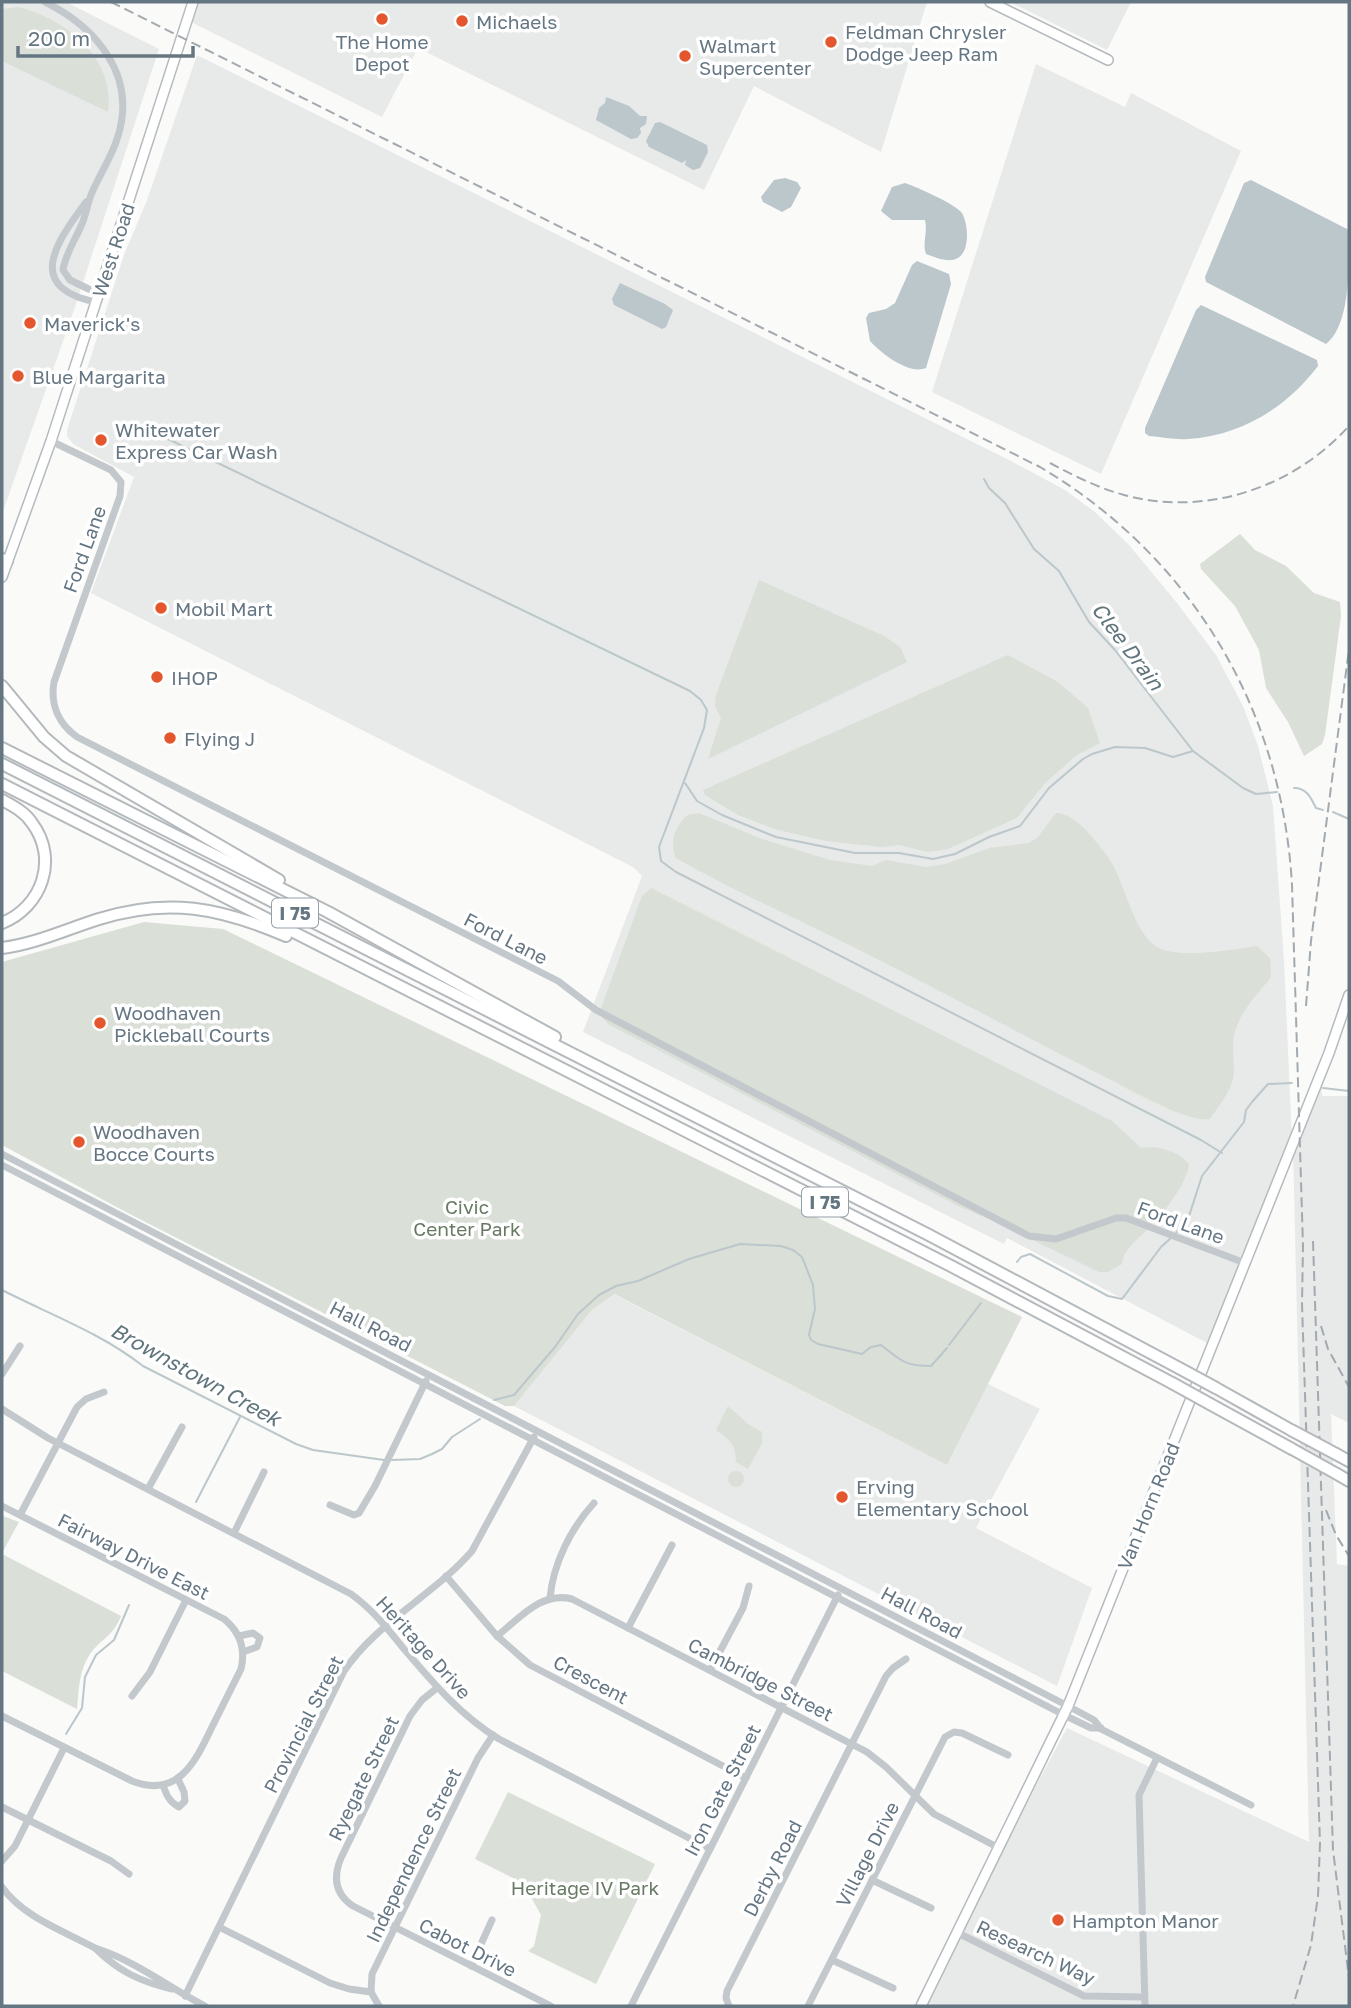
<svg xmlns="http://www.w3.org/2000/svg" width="1351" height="2008" font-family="'Golos Text',sans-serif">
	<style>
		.built { fill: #e8e9e9 }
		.green { fill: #dadfd7 }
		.water { fill: #bbc7cb }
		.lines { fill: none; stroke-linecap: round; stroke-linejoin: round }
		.stream { stroke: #bbc7cb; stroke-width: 2 }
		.major-casing { stroke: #b5babe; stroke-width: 12 }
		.highway-casing { stroke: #b4b9bd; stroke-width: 14 }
		.minor { stroke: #c3c8cc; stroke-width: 7 }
		.major { stroke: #fff; stroke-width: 9 }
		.highway { stroke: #fff; stroke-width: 10 }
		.rail { stroke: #a2aab0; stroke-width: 2; stroke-dasharray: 10 5; stroke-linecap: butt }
		.highway-bridge-casing { stroke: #b4b9bd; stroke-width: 14; stroke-linecap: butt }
		.highway-bridge { stroke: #fff; stroke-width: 10 }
		.poi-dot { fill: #e4572e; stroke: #fff; stroke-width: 2.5 }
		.labels { text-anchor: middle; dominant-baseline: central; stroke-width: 7; stroke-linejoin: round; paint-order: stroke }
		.shield { fill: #fff; stroke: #939fa8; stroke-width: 2 }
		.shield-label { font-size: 18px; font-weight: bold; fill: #657683 }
		.poi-label { font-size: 19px; fill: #657683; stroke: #fff; text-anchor: start }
		.street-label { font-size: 19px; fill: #657683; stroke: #fff }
		.park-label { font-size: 19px; fill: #687a64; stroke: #fff }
		.water-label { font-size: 21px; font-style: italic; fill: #60757c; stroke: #fff }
	</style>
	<rect width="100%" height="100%" fill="#fafaf8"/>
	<g class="built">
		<path d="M2,2h64l93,47 -85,261 -72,204z"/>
		<path d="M193,2h734l-46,150 -127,-66 -50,104 -286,-142 -36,69 -195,-97z"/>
		<path d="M1010,2h121l-24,48z"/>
		<path d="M197,55l814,406 54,29 30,22 34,33 48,58 39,52 27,51 15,40 15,60 11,155 8,178 -85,204 -200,-105 -3,6 -421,-212 59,-156 -9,-9 -542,-274 43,-116 -61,-33 -6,-8v-6l57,-175 23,-55z"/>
		<path d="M1036,64l89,43 6,-14 110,58 -140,323 -169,-82z"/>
		<path d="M1321,1073l1,23h27v327l-18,-9 6,150 12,2v279h-2l2,18v143h-423l106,-213 35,-65 242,114 -16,-698z"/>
		<path d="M613,1294l334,171 41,-81 52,25 -64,119 116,60 -35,98 -543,-280 78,-96z"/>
	</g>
	<g class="green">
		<path d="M19,7c48,13 96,51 89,105l-106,-51v-52z"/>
		<path d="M1240,534l15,16 31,16 28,27 26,9 1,14 -16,119 -3,9 -18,12 -16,-34 -22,-34 -7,-38 -24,-44 -34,-37 -1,-5z"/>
		<path d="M759,580l125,56 16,11 7,15 -199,97 13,-41 -6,-12 1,-11z"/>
		<path d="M1008,655l50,27 30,26 12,35 -23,12 -32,28 -28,35 -69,31 -20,3 -29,-7 -17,2 -56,-6 -48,-11 -40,-15 -33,-20 -2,-5z"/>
		<path d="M699,813l63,26 68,21 42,6 14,-6 40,7 20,-3 43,-16 40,-5 9,-6 18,-24c14,1 27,13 35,23 7,8 15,17 20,26 15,23 23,76 50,87 23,9 71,1 96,-3l13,12 1,19c-14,18 -30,33 -36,55 -4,13 -1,24 -1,38 0,18 -14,34 -24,49 -22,5 -84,-32 -107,-43 -73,-37 -145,-76 -218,-113 -69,-36 -141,-66 -209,-105 -7,-16 -1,-32 12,-43z"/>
		<path d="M651,888l461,233 29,27c17,-3 37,3 48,16 -3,21 -23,45 -37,61 -11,12 -28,22 -30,39l-14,8h-9l-114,-55c-9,-2 -14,-7 -23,-9l-354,-184 -6,-7 -1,-9 41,-112z"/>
		<path d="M144,922l79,7 799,388 -75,148 -333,-171 -22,16 -78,96h-9l-381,-195 -122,-66v-183z"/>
		<path d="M728,1406l20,18 14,8v11l-14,26 -12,-7c0,-17 -6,-23 -20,-32z"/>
		<circle cx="736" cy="1479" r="8"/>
		<path d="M3,1516l16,6 -17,31v-35z"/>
		<path d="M2,1554l119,62c-7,18 -16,21 -28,34 -14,17 -14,38 -16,59l-75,-38z"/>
		<path d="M508,1792l147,72 -59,120 -68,-33 6,-5 7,-31 -18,-32 -48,-24z"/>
	</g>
	<g class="water">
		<path d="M606,97l23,9 11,10h7l-1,8 -6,4 1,5 -4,5 -6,1 -35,-19 3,-12 6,-5z"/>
		<path d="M660,122l47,23 1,7 -8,16 -7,2 -8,-5 1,-5 -4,3 -33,-16 -3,-6 9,-18z"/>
		<path d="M785,178l12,4 4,6 -10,19 -9,5 -19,-10 -2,-5 13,-17z"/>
		<path d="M1251,180l98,50c0,34 2,95 -23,114l-120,-62 -1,-5 39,-94z"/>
		<path d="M905,183c12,4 50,21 57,30 7,12 9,45 -10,47 -9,1 -18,-3 -26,-6 -4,-11 2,-21 -1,-34h-33l-11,-9 11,-24z"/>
		<path d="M917,261l32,13 2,10 -25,84c-17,7 -44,-14 -56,-27l-4,-23 3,-5 17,-4 9,-6 17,-38z"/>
		<path d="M620,283l45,21 8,6 -7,17 -4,2 -48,-24 -2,-6z"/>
		<path d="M1201,305l116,55 1,6c-31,41 -77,70 -130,73 -13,1 -26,-2 -39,-3l-4,-3v-5l51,-118z"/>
	</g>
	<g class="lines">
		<g class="stream">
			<path d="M168,439l522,252 11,9 6,10 -3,18 -45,119 2,14 15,11 525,268 21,13"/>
			<path d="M984,479l5,9 16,15 29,46 25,22 30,51 26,28 78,101 50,37 13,6 21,-2"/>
			<path d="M685,783l12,18 25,14 54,22 79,16h44l34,6 22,-5 34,-17 31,-11 29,-38 34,-29 9,-5 23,-7 30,1 28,9 20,-6"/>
			<path d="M1294,788c13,0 17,10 22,20l7,2"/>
			<path d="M1333,812l16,7"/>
			<path d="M1323,1088l26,3"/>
			<path d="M1176,1233l13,-17 13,-40 42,-54 2,-12 6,-8 16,-18 24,-1"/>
			<path d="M1017,1262l4,-5 9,-3 78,42 14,3 39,-52 11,-10"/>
			<path d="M2,1290c47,24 99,43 141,76l153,78 17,6 71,10"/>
			<path d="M949,1345l32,-42"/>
			<path d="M494,1400l20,-5 41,-48 23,-33 21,-19 17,-9 22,-5 51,-22 51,-15 41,2 12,4 9,7 11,28 2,24 -6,26 2,5 7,4 44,10 9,-7 10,-2c20,15 22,21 50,21l16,-18"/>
			<path d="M392,1460l28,-1 12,-5 10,-5 10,-12 28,-18"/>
			<path d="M196,1502l44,-85"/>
			<path d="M66,1734l16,-26 3,-31 11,-22 18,-15 15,-35"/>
		</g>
		<defs>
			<g id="major">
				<path d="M990,2l118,58"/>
				<path d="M2,577l49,-136 142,-439"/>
				<path d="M921,2006l147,-300 261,-653 20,-58"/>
			</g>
			<g id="highway">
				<path d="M2,559l5,2"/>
				<path d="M2,686l42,51 22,19 213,124"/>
				<path d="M2,748l326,164 227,125"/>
				<path d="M2,764l927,471 250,133"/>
				<path d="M2,784l949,482 221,117"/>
				<path d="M2,800c11,6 23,12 30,23 27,36 10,84 -30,100"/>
				<path d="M2,948c33,-4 65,-19 97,-29 69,-22 122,-11 187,17"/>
				<path d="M1216,1388l75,42"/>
				<path d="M1210,1404l82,45"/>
				<path d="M1336,1454l13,7"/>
				<path d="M1337,1474l12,7"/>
			</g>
		</defs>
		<use href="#major" class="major-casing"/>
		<use href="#highway" class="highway-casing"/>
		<g class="minor">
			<path d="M45,2c51,25 92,73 73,134 -6,21 -19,39 -27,59 -4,10 -5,21 -10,31 -6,14 -16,29 -18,44l7,10 29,14"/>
			<path d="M86,202c-30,41 -62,85 10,100"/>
			<path d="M51,441l60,29 10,12 -1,14 -66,186c-4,23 5,42 23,55l481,244 38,29 433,226 27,3 60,-21h10l119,45"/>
			<path d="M2,1154l1066,552 26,14 7,9 150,76"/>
			<path d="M2,1165l1062,550 27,13h10"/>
			<path d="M2,1374l18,-28"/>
			<path d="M2,1409l46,29 303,156c21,15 37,35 53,55 29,34 57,67 95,90l211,110"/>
			<path d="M148,1489l34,-62"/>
			<path d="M330,1505l24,10 5,-2 16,-27 51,-105"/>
			<path d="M2,1506l222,113c16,13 22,29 17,50 -9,18 -18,36 -27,54 -17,35 -34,77 -82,58l-130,-65"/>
			<path d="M20,1515l57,-108 9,-8 18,-7"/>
			<path d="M234,1533l30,-61"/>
			<path d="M446,1576l51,60 33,29 216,113"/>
			<path d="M550,1598c3,-34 21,-70 44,-95"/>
			<path d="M628,1628l44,-83"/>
			<path d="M239,1636l14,-3 7,5 -3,9 -14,5"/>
			<path d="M497,1636c22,-17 44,-45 75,-37l295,153 19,15 48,47 65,34"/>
			<path d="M710,1670l33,-62 6,-22"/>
			<path d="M437,1688l-15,12 -12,16 -69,142c-8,19 -6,36 12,48l198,100"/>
			<path d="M132,1696l18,-24 36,-72"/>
			<path d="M163,1785c3,9 6,17 16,22l6,-6 -1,-9 -6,-13"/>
			<path d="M2,1807l109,54 18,13"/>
			<path d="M2,1861l13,-15 49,-98"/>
			<path d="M872,1880l59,28"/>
			<path d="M2,1887c21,30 62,44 93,61"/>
			<path d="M219,1927l111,56 19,6 22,3"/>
			<path d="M958,1933l126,63 60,1"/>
			<path d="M832,1960l61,28"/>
			<path d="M471,1966l21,-46"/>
			<path d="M172,1989c-31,-7 -54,-18 -77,-41 41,13 73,39 110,58"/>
			<path d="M185,1996l159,-325c33,-49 90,-76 128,-120l62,-114"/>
			<path d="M379,2006l-8,-14 1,-18 106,-216 15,-23"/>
			<path d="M631,2006l207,-411"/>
			<path d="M729,2006l-3,-8 1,-7 159,-315 7,-8 13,-9"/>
			<path d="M808,2006l137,-269 9,-5 8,1 46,22"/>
			<path d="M1145,2006l-6,-211 18,-37"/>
		</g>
		<use href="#major" class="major"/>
		<use href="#highway" class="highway"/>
		<g class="rail">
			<path d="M111,2l929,465c152,90 242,242 252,418l11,361 -1,58 18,539 -2,53 -7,49 -18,61"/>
			<path d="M1050,463c23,12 48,25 74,32 82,22 169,-7 225,-69"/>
			<path d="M1306,1006l5,-65 38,-292"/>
			<path d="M1313,1241l20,609 16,128"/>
			<path d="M1321,1326l7,23 21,38"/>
			<path d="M1326,1510l10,25 13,21"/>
		</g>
		<defs>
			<g id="highway-bridge">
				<path d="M1179,1368l37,20"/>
				<path d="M1172,1383l38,21"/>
				<path d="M1291,1430l45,24"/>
				<path d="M1292,1449l45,25"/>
			</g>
		</defs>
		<use href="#highway-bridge" class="highway-bridge-casing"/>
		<use href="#highway-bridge" class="highway-bridge"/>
	</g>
	<g class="poi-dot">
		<circle cx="382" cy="19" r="7"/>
		<circle cx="462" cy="21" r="7"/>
		<circle cx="831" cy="42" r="7"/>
		<circle cx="685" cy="56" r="7"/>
		<circle cx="30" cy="323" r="7"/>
		<circle cx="18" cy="376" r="7"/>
		<circle cx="101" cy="440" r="7"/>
		<circle cx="161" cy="608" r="7"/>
		<circle cx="157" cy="677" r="7"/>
		<circle cx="170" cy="738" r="7"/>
		<circle cx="100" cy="1023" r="7"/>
		<circle cx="79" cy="1142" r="7"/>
		<circle cx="842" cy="1497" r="7"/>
		<circle cx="1058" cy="1920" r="7"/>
	</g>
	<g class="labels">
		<g class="shield">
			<rect x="272" y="898.5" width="46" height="29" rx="5"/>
			<rect x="802" y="1187.5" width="46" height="29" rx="5"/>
		</g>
		<g class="shield-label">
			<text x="295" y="913">I 75</text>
			<text x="825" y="1202">I 75</text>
		</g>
		<g class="poi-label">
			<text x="476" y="21">Michaels</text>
			<text x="845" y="31">Feldman Chrysler<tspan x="845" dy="22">Dodge Jeep Ram</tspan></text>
			<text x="382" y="41" text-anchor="middle">The Home<tspan x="382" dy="22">Depot</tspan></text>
			<text x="699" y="45">Walmart<tspan x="699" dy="22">Supercenter</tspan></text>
			<text x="44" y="323">Maverick's</text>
			<text x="32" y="376">Blue Margarita</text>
			<text x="115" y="429">Whitewater<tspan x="115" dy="22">Express Car Wash</tspan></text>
			<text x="175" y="608">Mobil Mart</text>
			<text x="171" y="677">IHOP</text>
			<text x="184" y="738">Flying J</text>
			<text x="114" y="1012">Woodhaven<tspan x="114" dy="22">Pickleball Courts</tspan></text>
			<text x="93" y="1131">Woodhaven<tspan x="93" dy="22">Bocce Courts</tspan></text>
			<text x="856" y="1486">Erving<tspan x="856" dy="22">Elementary School</tspan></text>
			<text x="1072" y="1920">Hampton Manor</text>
		</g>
		<g class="street-label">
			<text transform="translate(113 250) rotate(-72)">West Road</text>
			<text transform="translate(84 549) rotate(-70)">Ford Lane</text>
			<text transform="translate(506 938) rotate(27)">Ford Lane</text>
			<text transform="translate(1181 1222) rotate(20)">Ford Lane</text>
			<text transform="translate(371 1326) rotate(27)">Hall Road</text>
			<text transform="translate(1148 1506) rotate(-68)">Van Horn Road</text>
			<text transform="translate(134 1556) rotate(27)">Fairway Drive East</text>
			<text transform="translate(922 1612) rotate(28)">Hall Road</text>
			<text transform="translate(424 1647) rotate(48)">Heritage Drive</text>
			<text transform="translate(591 1679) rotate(28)">Crescent</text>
			<text transform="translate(761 1679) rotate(27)">Cambridge Street</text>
			<text transform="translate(303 1724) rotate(-63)">Provincial Street</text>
			<text transform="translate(363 1778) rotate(-64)">Ryegate Street</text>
			<text transform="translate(722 1790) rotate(-63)">Iron Gate Street</text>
			<text transform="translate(867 1854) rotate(-63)">Village Drive</text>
			<text transform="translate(413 1855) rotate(-64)">Independence Street</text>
			<text transform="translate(772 1868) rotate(-63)">Derby Road</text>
			<text transform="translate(468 1947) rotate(27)">Cabot Drive</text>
			<text transform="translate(1036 1952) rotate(25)">Research Way</text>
		</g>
		<g class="park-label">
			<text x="467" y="1206">Civic<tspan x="467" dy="22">Center Park</tspan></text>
			<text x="585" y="1887">Heritage IV Park</text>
		</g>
		<g class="water-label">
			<text transform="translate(1128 646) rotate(53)">Clee Drain</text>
			<text transform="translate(196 1374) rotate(29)">Brownstown Creek</text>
		</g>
	</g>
	<rect width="1351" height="2008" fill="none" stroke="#657683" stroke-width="7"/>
	<path d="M18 46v10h175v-10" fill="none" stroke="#657683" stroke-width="3.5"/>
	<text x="28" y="46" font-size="21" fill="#657683" stroke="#ffffff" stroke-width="5" paint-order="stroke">200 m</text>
</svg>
